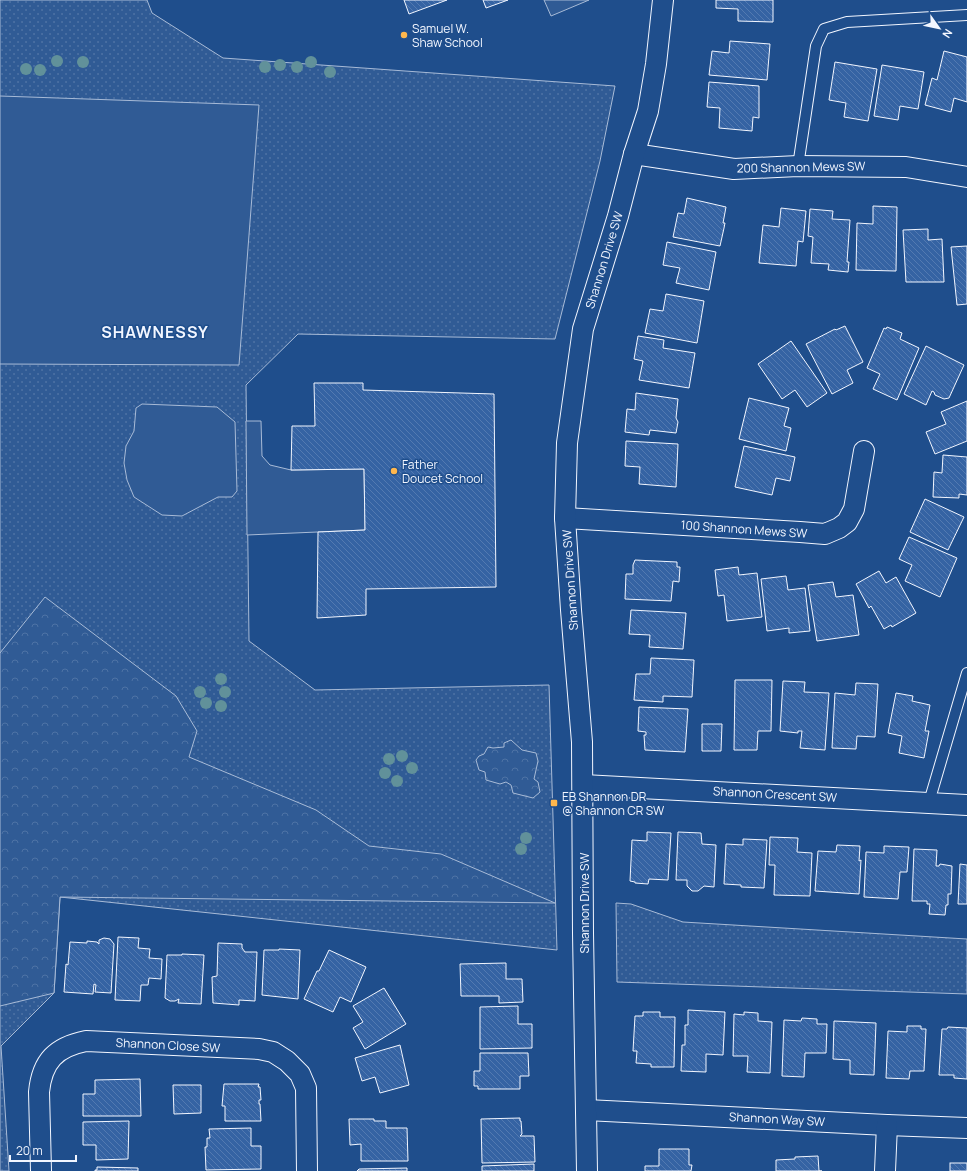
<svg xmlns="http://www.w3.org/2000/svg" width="967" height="1171" font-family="Manrope,sans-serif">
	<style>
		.grass { fill: url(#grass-dots); stroke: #a8bbd7 }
		.forest { fill: url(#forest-crowns); stroke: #a8bbd7 }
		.pitch { fill: #305b95; stroke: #a8bbd7 }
		.building { fill: url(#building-back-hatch); stroke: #f2f6ff }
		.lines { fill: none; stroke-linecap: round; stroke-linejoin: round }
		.lane-casing { stroke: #f2f6ff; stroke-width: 12 }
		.street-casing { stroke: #f2f6ff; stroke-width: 22 }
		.lane { stroke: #1f4e8c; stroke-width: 10 }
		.street { stroke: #1f4e8c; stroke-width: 20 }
		.tree { fill: #61919a }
		.poi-dot { fill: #ffb74d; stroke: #1f4e8c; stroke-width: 1.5 }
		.labels { text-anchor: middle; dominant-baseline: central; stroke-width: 3; stroke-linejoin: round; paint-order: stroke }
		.poi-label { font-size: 12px; fill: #f2f6ff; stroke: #1f4e8c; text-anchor: start }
		.street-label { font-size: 12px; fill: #f2f6ff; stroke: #1f4e8c }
		.district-label { font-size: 16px; font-weight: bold; letter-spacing: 1px; fill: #f2f6ff; stroke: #1f4e8c }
	</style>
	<defs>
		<pattern id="grass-dots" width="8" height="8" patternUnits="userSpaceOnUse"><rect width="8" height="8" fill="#305b95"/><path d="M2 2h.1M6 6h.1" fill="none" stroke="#4e73a5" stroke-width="1.8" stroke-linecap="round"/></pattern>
		<pattern id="forest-crowns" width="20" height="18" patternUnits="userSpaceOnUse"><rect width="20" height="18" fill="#305b95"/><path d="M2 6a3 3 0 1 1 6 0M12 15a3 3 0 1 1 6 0" fill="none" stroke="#4e73a5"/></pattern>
		<pattern id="building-back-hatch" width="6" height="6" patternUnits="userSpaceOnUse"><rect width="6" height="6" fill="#3563a3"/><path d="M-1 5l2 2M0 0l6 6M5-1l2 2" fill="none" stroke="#537ab1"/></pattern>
	</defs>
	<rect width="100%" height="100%" fill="#1f4e8c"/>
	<g class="grass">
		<path d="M0,0h147l5,13 71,45 392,28 -15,75 -45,178 -257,-5 -52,51 3,256 66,49 234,-5 8,265 -497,-53 -6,96 -53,53 8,125h-9z"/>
		<path d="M616,903l15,1 52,18 284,17v55l-350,-12z"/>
	</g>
	<g class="forest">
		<path d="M45,597l131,99 21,35 -8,26 127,53 53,36 72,8 114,49 -495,-6 -6,96 -54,13v-353z"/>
		<path d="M511,740l11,10 14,3 2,8 -4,18 4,3 2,10 -7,6 -20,-5 -2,-8 -5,-3 -6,2 -14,-4 -1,-8 -6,-2 -3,-10 3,-4 5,-2 4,-7 5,1 11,-1v-4z"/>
	</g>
	<g class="pitch">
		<path d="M544,0h45l-38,16z"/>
		<path d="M0,96l259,9 -20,260 -239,-1z"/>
		<path d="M142,404l75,3 18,15 2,69 -5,6h-14l-36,19 -20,-1 -28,-18 -7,-17 -3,-17 2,-17 8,-15 2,-23z"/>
		<path d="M246,421h15l1,35 8,9 21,5 73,-1 1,61 -118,5z"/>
	</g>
	<g class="building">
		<path d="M404,0h43l-38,14z"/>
		<path d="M483,0h25l-22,8z"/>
		<path d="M716,0h57v22l-35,-1v-12l-22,-1z"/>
		<path d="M730,41l40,3 -3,36 -58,-5 3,-24 17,2z"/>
		<path d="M944,51l23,6v45l-13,-4 -3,14 -26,-7 7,-27 5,2z"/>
		<path d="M835,62l42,7 -9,52 -24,-4 2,-14 -17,-3z"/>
		<path d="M882,65l42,7 -6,37 -18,-3 -2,14 -24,-4z"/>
		<path d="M709,82l50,4v32l-6,-1 -1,14 -33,-3 1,-20 -13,-1z"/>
		<path d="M687,198l39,9 -3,16h2l-1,5 -4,18 -47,-9 5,-24 6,1z"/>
		<path d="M873,206l24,1 -1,64 -40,-1 1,-47 16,1z"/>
		<path d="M781,208l25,3 -3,31 -5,-1 -2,25 -37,-3 4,-38 16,2z"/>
		<path d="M810,209l23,2 -1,8 18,1 -3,42h2l-1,10 -20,-2 1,-6 -18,-1 2,-26 -5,-1z"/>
		<path d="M928,229v11l14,-1 2,43h-38l-3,-52z"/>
		<path d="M667,242l49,10 -7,38 -33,-7 4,-15 -17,-3z"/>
		<path d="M967,246v58l-10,1 -6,-58z"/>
		<path d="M666,294l38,7 -7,42 -52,-10 5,-24 13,2z"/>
		<path d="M845,326l18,36 -16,8 6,13 -21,11 -26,-50 29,-15 1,1z"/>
		<path d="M887,327l15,6 -2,6 19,9 -22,52 -24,-11 7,-15 -13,-6 17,-40 2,1z"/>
		<path d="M638,336l26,4 -1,8 32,5 -6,35 -50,-8 4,-19 -9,-2z"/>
		<path d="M791,341l36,52 -20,14 -12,-17 -13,9 -24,-35z"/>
		<path d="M926,346l38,19 -15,33 -5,1 -9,-4 -1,-3 -2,-1 -6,14 -22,-11z"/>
		<path d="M314,383h49v7l131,4 2,193 -130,2v26l-49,3 1,-86 47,-2 -1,-61 -73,1 1,-44h23z"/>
		<path d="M636,393l42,6 -2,19 2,4 -2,11 -26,-3 -1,5 -24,-3 2,-23 8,1z"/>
		<path d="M749,398l40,10 -5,18 7,2 -5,23 -47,-12z"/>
		<path d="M967,401v40l-32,13 -9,-22 20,-8 -5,-12z"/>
		<path d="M626,441l52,3 -2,43 -37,-3 1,-17 -15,-1z"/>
		<path d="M744,446l51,11 -5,24 -14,-3 -4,17 -37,-8z"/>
		<path d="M943,455l24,2v38l-8,-1v4l-26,-1 1,-25 8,1z"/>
		<path d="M925,499l39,18 -16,33 -38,-18z"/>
		<path d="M909,537l48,21 -17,39 -35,-16 7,-16 -13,-6z"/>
		<path d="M635,560l42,2v5h3l-1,15 -6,-1 -2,20 -46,-2 1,-25h7v-9z"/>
		<path d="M738,567l1,8 18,-2 5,44 -35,4 -3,-26 -6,1 -3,-26z"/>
		<path d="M879,571l7,12 10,-6 20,36 -24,14 -1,-2 -7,4 -13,-23 -2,2 -13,-24z"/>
		<path d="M786,576l2,14 17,-2 5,43 -21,2v-5l-22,3 -6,-52z"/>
		<path d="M833,582l3,15 17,-2 6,40 -42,6 -9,-56z"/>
		<path d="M631,610l55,3 -3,36 -34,-2 1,-12 -21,-1z"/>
		<path d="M651,658l43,2 -2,37 -29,-1v6l-29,-2 2,-26h14z"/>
		<path d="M735,680h37l-1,51h-13l-1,19h-23z"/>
		<path d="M783,681l22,1 -1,10 25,1 -4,57 -25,-2 2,-17h-4v2l-18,-2z"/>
		<path d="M856,683l22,1 -3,53 -18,-1 -1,13 -24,-1 3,-55 20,2z"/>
		<path d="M896,693l17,3 -1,5 18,4 -5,26h4l-5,27 -25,-5 3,-17 -14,-3z"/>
		<path d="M639,707l49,2 -3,43 -40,-2 -1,-15h2v-3l-8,-1z"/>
		<path d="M702,724h20l-1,27h-19z"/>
		<path d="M647,832l24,1 -3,47 -19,-1 -1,5 -13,-1v-1l-5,-1 2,-41 15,1z"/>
		<path d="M678,832l23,1 1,11 14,1 -2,42 -10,-1 -6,5h-6l-5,-5v-6h-11z"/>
		<path d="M770,837l28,1 -1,14 15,1 -2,43 -36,-1 1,-30h-6z"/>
		<path d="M743,839l24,1 -3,48 -23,-1v-2l-17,-1 2,-40 17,1z"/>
		<path d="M837,845l23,1 -1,15 2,-1 -2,34 -44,-3 3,-40 18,1z"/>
		<path d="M884,846l25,1 -2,25h-7l-2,27 -34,-2 2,-45 18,1z"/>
		<path d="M914,849l23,1 -1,16h3l1,-2 12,2 -1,28h-3v11h-2l-1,10 -16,-1 1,-10h-3v-3h-15z"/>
		<path d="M960,864l7,1v39h-9z"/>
		<path d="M118,937l21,1 -1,10 12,1 -1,9 13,1 -1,20 -12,-1 -1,7h-7l-1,16 -25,-1z"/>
		<path d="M104,938l6,1 4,5 -3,49 -16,-1 1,-7 -2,-1 -1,10 -29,-2 2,-28 2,1 2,-23 17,1v-2l10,1 2,2v-4z"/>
		<path d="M218,943l24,1v4l3,4h12l-2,49 -16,-1v5l-26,-2 -1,-26 5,-1z"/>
		<path d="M279,949l21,1 -2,49 -36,-4 2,-45h15z"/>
		<path d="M329,950l37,17 -15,35 -11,-5 -7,15 -29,-13 13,-28h2z"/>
		<path d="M182,954l22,1 -3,49 -23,-1 1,-4 -4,2h-5l-5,-3 2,-43h15z"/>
		<path d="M506,963v16h16l1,23 -24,1v-7h-38l-1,-32z"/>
		<path d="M384,988l22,36 -41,25 -12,-21 10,-6 -10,-16z"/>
		<path d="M518,1006v18h14v24l-52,1v-42z"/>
		<path d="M688,1010l37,2 -2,43 -17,-1v18l-25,-1 1,-26h3v-20h3z"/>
		<path d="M643,1012h17v5h15l-1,50h-23v-3l-15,-1 1,-12h-4l2,-35h8z"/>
		<path d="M744,1012l14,1v8l14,1 -2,51 -23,-1 1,-16h-15l1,-42 10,1z"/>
		<path d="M802,1018l15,1v5h10l-1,29h-21l-1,24 -22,-1 2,-56 17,1z"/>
		<path d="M834,1021l42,2 -2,52 -24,-1v-14l-17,-1z"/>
		<path d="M907,1026h14v3h5l-2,42h-14l-1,8 -23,-1 2,-47 19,1z"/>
		<path d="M948,1027l19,1v51l-13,-1v-3h-15l3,-46h5z"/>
		<path d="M400,1045l9,40 -29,8 -5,-16 -13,4 -7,-23z"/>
		<path d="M480,1053h48l1,23h-9v13h-42v-3h-4v-15h6z"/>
		<path d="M140,1079l1,37h-58v-22h12v-14z"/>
		<path d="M224,1084h35l-1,3h2l1,13h-2v4h1l1,17h-36v-15h-3z"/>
		<path d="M173,1085h28v28l-27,1z"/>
		<path d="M520,1118v3h1l1,13 -2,2h14l1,26 -53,1 -1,-44z"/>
		<path d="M349,1119h25v2h12v7h21l1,33h-47v-17l-11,1z"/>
		<path d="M129,1121l-1,38 -32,1v-15h-13v-23z"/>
		<path d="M251,1128v18h10v23l-55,1 -1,-23h2v-9h3l-1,-9z"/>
		<path d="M659,1149h30v16h3l-1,6h-46v-5h14z"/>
		<path d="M818,1156l1,15h3h-46v-11l19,-1v-2z"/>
		<rect x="950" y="1163" width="17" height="8"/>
		<path d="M534,1164v7h-52v-5z"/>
		<path d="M97,1167l41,1v3h-43v-1h2z"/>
		<path d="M407,1168v3h-50l2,-2z"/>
	</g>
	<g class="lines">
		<defs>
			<g id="lane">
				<path d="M798,166l18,-120 8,-17 23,-7 120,-7"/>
				<path d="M929,802l38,-129"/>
			</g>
			<g id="street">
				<path d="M634,154l100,15 64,-3 108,1 61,10"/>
				<path d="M565,518l235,14 25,2 14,-6 8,-6 7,-13 10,-58"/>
				<path d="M583,785l384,20"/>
				<path d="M586,1110l301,15 80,3"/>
				<path d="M41,1171l-2,-79c3,-31 17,-45 47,-51l173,8 14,3 14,9 13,13 6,14 1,83"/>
				<path d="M587,1171l-4,-238 -1,-191 -11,-132 -6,-92 2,-75 16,-114 35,-113 16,-62 14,-43 8,-47 7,-64"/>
				<path d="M885,1171l2,-46"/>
			</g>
		</defs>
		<use href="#lane" class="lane-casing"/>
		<use href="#street" class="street-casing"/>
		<use href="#lane" class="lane"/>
		<use href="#street" class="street"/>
	</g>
	<g class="tree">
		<circle cx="57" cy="61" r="6"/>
		<circle cx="83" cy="62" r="6"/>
		<circle cx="311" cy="62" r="6"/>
		<circle cx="280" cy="65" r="6"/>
		<circle cx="265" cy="67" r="6"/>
		<circle cx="297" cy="67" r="6"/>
		<circle cx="26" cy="69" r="6"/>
		<circle cx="40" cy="70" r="6"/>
		<circle cx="330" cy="72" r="6"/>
		<circle cx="221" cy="679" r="6"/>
		<circle cx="200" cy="692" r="6"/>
		<circle cx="225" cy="692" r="6"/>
		<circle cx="206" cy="703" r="6"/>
		<circle cx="221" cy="706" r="6"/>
		<circle cx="402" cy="756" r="6"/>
		<circle cx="389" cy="759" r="6"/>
		<circle cx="412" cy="768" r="6"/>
		<circle cx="385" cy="773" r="6"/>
		<circle cx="397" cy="781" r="6"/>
		<circle cx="526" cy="838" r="6"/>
		<circle cx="521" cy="849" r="6"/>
	</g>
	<g class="poi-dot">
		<circle cx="404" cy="35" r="4"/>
		<circle cx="394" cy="471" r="4"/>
		<rect x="550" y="799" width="8" height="8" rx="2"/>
	</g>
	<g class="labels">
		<g class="poi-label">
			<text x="412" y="28">Samuel W.<tspan x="412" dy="14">Shaw School</tspan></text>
			<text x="402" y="464">Father<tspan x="402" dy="14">Doucet School</tspan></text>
			<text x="562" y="796">EB Shannon DR<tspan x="562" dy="14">@ Shannon CR SW</tspan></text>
		</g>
		<g class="street-label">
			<text transform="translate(801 167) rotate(-1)">200 Shannon Mews SW</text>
			<text transform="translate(604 260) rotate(-73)">Shannon Drive SW</text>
			<text transform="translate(744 529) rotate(4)">100 Shannon Mews SW</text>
			<text transform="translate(570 580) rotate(-94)">Shannon Drive SW</text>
			<text transform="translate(775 794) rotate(3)">Shannon Crescent SW</text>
			<text transform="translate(584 903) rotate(-90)">Shannon Drive SW</text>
			<text transform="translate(168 1045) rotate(3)">Shannon Close SW</text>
			<text transform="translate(777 1119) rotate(3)">Shannon Way SW</text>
		</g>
		<g class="district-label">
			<text x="155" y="332">SHAWNESSY</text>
		</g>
	</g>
	<g transform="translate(939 28) rotate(123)" stroke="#1f4e8c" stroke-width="3" paint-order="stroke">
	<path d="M0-3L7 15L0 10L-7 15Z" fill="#f2f6ff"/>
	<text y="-6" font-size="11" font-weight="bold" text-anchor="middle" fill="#f2f6ff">N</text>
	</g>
	<path d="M10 1155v6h66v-6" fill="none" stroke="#f2f6ff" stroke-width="2"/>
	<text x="16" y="1155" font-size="12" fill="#f2f6ff" stroke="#1f4e8c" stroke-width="3" paint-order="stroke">20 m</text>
</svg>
